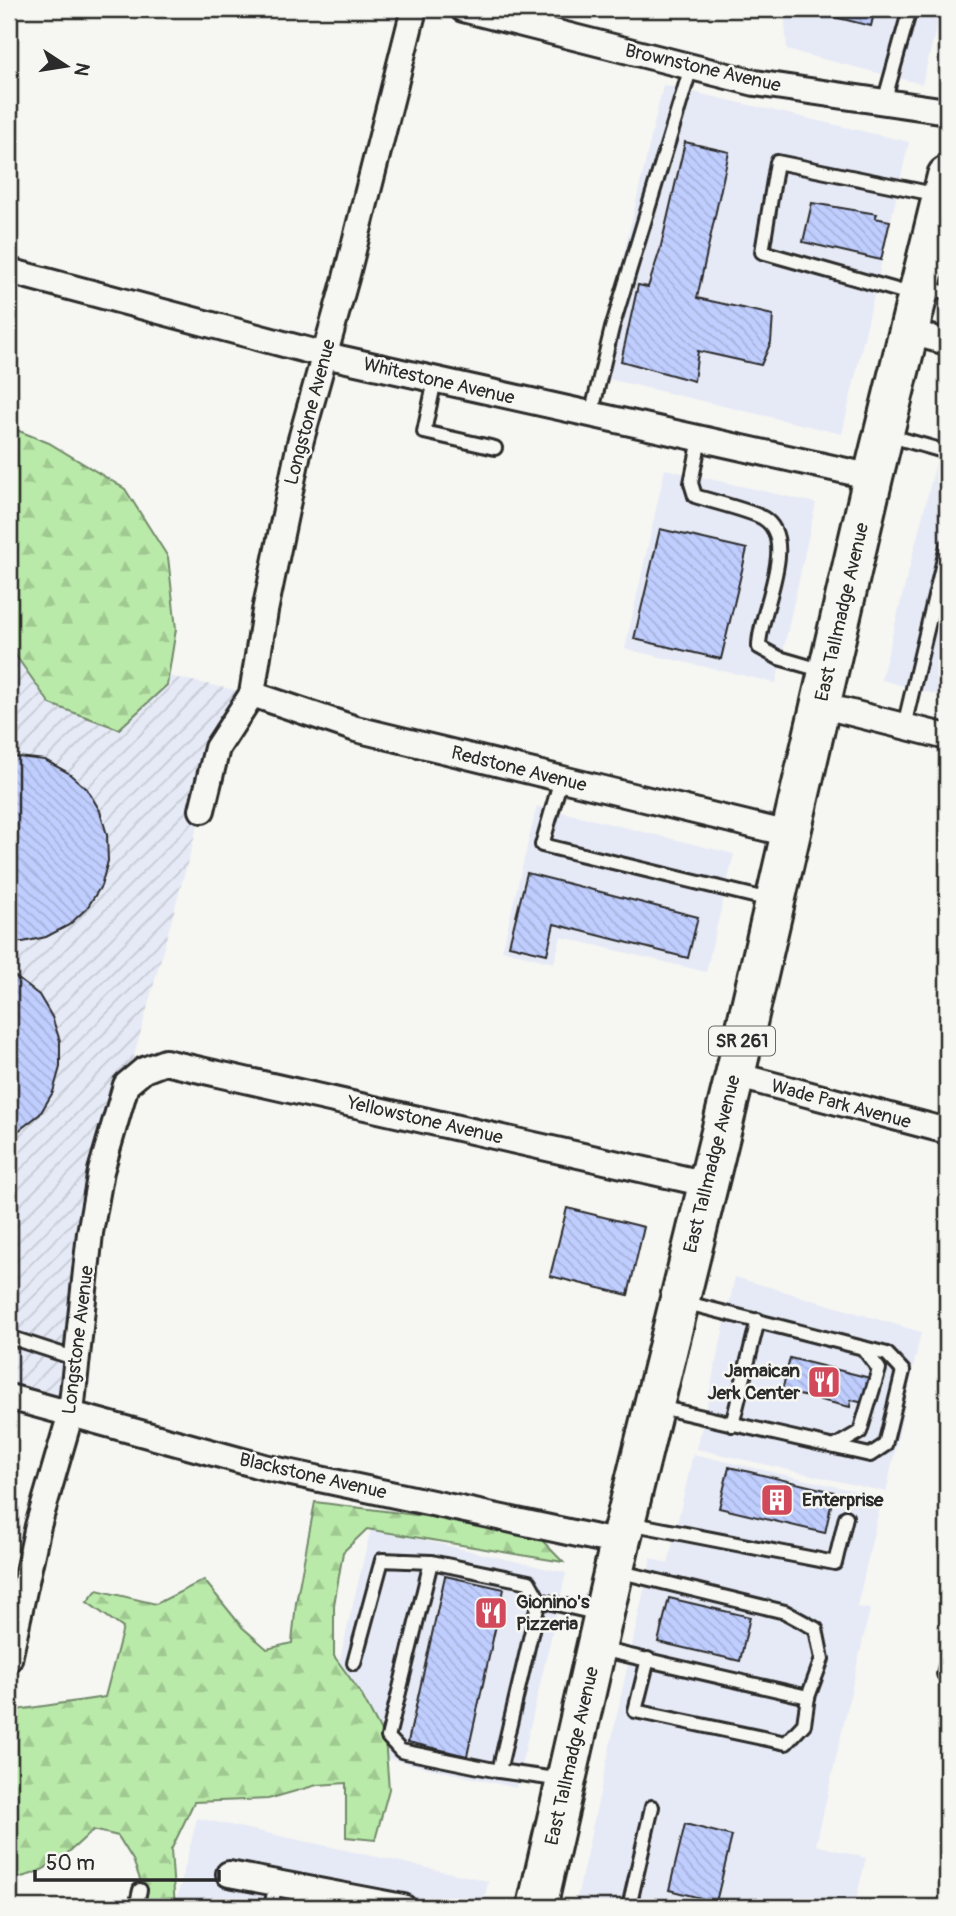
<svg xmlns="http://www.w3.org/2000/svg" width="956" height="1916" font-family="Pangolin,sans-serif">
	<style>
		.built { fill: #e6eaf6 }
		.industrial { fill: url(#industrial-furrows) }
		.forest { fill: url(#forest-firs); stroke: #728a6a; stroke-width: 2 }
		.building { fill: url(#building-back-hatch); stroke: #2b2b2b; stroke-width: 2 }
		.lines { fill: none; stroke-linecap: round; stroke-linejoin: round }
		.lane-casing { stroke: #2b2b2b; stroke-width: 18 }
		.street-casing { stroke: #2b2b2b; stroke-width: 30 }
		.primary-casing { stroke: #2b2b2b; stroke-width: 44 }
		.lane { stroke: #f6f6f2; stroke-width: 12 }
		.street { stroke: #f6f6f2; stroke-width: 24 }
		.primary { stroke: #f6f6f2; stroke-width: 38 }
		.labels { text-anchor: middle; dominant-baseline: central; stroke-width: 5; stroke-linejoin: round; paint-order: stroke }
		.shield { fill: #f6f6f2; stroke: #686867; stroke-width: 2 }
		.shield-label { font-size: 18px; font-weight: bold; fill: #2b2b2b }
		.street-label { font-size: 19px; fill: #2b2b2b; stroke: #f6f6f2 }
		.poi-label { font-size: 19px; font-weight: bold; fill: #2b2b2b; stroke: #f6f6f2; text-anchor: start }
	</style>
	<defs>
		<pattern id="industrial-furrows" width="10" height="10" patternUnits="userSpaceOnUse" patternTransform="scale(1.75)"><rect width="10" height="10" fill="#e6eaf6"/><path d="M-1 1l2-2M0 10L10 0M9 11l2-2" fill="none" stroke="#c5c9d3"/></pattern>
		<pattern id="forest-firs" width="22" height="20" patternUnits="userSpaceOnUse" patternTransform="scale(1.75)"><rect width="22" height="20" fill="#baeaa9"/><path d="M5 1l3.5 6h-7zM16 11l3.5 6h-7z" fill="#a0c992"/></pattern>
		<pattern id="building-back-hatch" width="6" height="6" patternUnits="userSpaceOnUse" patternTransform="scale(1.75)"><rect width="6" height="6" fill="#c0ceff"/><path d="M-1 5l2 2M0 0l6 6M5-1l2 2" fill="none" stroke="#a5b1db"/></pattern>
	</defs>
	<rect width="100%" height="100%" fill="#f6f6f2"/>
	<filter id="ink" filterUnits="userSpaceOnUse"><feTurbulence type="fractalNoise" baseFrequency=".0143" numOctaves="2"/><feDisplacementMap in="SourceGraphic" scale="14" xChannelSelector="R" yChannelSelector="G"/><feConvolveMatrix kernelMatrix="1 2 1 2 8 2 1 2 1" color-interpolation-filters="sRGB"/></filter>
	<g filter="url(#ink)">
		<g class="built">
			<path d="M784,9h157l-19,75 -135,-34z"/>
			<path d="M663,85l246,57 -67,292 -246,-58z"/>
			<path d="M946,423l1,1v273l-66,-17z"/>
			<path d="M665,469l151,34 -40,180 -151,-34z"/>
			<path d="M537,806l197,48 -28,118 -145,-35 -7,26 -52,-13z"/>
			<path d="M735,1277l186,55 -35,160 -189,-43z"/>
			<path d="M693,1454l189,43 -25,110 13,2 -54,236 50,13 -12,49h-279l76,-349 17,6z"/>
			<path d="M371,1528l195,45 -50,215 -196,-45z"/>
			<path d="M197,1818l291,63 -5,26h-308z"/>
		</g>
		<path class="industrial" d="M9,646l41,58 117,-19 1,-9 81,17 -49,124 -73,264 -62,327 -56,-15z"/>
		<g class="forest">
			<path d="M9,427l40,16 76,46 43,68 8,72 -9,56 -48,44 -69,-25 -41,-58z"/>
			<path d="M315,1502l217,28 31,32 -196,-33 -24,23 -9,53v51l26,36 25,47 4,50 -14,51 -29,-3v-54l-29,2 -49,14 -74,3 -23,48 4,57h-25l-17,-47 -15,-24 -25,-6c-25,24 -49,46 -84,49v-168l96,-14 18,-69 -36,-26 10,-12 59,14 48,-24 38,47 25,22 25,-6 4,-40z"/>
		</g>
		<g class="building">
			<path d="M802,9h73l-4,17z"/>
			<path d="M685,142l44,10 -32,146 76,17 -2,27 -10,23 -63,-14 -4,30 -73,-20 17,-76 10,2 12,-37z"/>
			<path d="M812,203l65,11 -2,4 15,3 -9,39 -78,-18z"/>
			<path d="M660,529l87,20 -26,110 -87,-20z"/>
			<path d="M9,756l36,4 22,12 20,17 13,22 7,24 1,26 -7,25 -14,22 -18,17 -23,12 -23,5h-14z"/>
			<path d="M527,873l171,44 -10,41 -134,-34 -7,30 -38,-9z"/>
			<path d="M9,972l30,23 13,22 8,24v26l-7,25 -13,22 -31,24z"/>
			<path d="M567,1208l77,19 -16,68 -78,-19z"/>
			<path d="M790,1358l80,20 -6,25 -13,-3 -1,7 -68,-16z"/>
			<path d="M729,1467l105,25 -9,41 -106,-25z"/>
			<path d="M445,1576l59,13 -37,167 -59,-14z"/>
			<path d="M669,1598l81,19 -10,44 -82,-19z"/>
			<path d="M685,1824l47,12 -16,66 -47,-12z"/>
		</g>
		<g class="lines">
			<defs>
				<g id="lane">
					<path d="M884,102l26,-93"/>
					<path d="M924,287l23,6"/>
					<path d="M914,295l-152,-43 15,-90 162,33"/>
					<path d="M435,380l-11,52 71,16"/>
					<path d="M591,415l21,-87 79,-261"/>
					<path d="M887,435l60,17"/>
					<path d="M700,439l-9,44 4,13c15,5 57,15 68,22 37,22 -5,96 -4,129l20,11 45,13"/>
					<path d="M904,726l43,-180"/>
					<path d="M561,779l-19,66 228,55"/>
					<path d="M9,1337l68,22"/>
					<path d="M659,1407l211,48 15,-10 18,-74 -16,-17 -204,-52"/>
					<path d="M732,1425l26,-105"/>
					<path d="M834,1447l26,-15 19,-63 -16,-21"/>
					<path d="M629,1523l206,40 11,-46"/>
					<path d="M600,1649l208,48 14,-38 -6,-30 -31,-17 -168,-41"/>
					<path d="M648,1659l-13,52 151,32 18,-19 4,-27"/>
					<path d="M947,1661l-3,13 3,1"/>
					<path d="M354,1663l28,-103 49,2"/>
					<path d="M499,1771l-98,-20 -13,-14 43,-175 98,20 10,18"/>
					<path d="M563,1780l-64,-9 40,-171 61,14"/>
					<path d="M136,1907l4,-17"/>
					<path d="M271,1907l5,-24"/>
					<path d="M629,1907l23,-100"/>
				</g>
				<g id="street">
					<path d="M463,9l292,74 192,28"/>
					<path d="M9,271l316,84 548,122"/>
					<path d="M909,332l38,10"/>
					<path d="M252,694l104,35 433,105"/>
					<path d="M820,705l127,32"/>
					<path d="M202,810l15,-62 35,-54 13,-83 35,-168 46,-165 68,-269"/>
					<path d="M735,1075l212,56"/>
					<path d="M9,1397l259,71 352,75"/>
					<path d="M9,1659l29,-133 33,-113 19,-180 11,-62 25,-86 18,-15 21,-8 542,122"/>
					<path d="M229,1874l174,33"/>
				</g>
				<path id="primary" d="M537,1907l83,-364 115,-468 138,-598 74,-301"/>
			</defs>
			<use href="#lane" class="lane-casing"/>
			<use href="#street" class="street-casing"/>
			<use href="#primary" class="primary-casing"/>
			<use href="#lane" class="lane"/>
			<use href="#street" class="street"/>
			<use href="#primary" class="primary"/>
		</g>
	</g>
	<defs>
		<symbol id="restaurant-square" viewBox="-11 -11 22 22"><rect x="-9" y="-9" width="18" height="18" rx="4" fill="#d1495b" stroke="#f6f6f2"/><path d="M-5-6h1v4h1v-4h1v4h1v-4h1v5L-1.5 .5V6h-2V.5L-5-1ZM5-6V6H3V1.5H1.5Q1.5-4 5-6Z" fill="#fff"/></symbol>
		<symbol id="building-square" viewBox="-11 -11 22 22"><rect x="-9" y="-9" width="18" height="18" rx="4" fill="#d1495b" stroke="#f6f6f2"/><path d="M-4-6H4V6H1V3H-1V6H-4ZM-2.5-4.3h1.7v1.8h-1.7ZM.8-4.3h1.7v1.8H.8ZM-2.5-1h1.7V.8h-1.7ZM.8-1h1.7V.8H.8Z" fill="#fff"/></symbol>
	</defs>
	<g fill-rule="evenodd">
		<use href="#restaurant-square" x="805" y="1363" width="38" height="38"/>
		<use href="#building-square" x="758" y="1481" width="38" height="38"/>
		<use href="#restaurant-square" x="472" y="1594" width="38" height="38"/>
	</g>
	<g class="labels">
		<rect class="shield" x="709" y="1026.5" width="66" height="29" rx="5"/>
		<g class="shield-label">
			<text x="742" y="1041">SR 261</text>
		</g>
		<g class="street-label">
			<text transform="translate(703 68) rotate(13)">Brownstone Avenue</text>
			<text transform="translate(439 381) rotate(13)">Whitestone Avenue</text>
			<text transform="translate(310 412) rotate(-75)">Longstone Avenue</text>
			<text transform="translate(842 612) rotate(-77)">East Tallmadge Avenue</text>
			<text transform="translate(519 769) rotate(14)">Redstone Avenue</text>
			<text transform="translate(841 1104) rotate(15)">Wade Park Avenue</text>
			<text transform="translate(425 1120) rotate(13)">Yellowstone Avenue</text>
			<text transform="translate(712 1164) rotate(-76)">East Tallmadge Avenue</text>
			<text transform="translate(78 1340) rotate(-83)">Longstone Avenue</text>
			<text transform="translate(313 1476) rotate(13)">Blackstone Avenue</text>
			<text transform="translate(572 1756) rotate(-77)">East Tallmadge Avenue</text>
		</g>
		<g class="poi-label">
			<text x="800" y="1371" text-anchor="end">Jamaican<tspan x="800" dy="22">Jerk Center</tspan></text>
			<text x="802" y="1500">Enterprise</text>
			<text x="516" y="1602">Gionino's<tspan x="516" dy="22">Pizzeria</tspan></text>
		</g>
	</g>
	<rect width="956" height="1916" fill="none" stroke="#f6f6f2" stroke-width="35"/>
	<rect x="18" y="18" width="921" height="1881" fill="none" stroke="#2b2b2b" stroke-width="2.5" filter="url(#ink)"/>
	<g transform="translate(66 66) rotate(102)" stroke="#f6f6f2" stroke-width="5" paint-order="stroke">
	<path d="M0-5L12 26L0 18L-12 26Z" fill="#2b2b2b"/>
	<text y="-10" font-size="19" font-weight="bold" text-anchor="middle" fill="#2b2b2b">N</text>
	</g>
	<path d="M35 1870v10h184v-10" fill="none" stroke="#2b2b2b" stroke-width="3.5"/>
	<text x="46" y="1870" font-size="21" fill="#2b2b2b" stroke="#f6f6f2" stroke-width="5" paint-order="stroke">50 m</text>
</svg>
